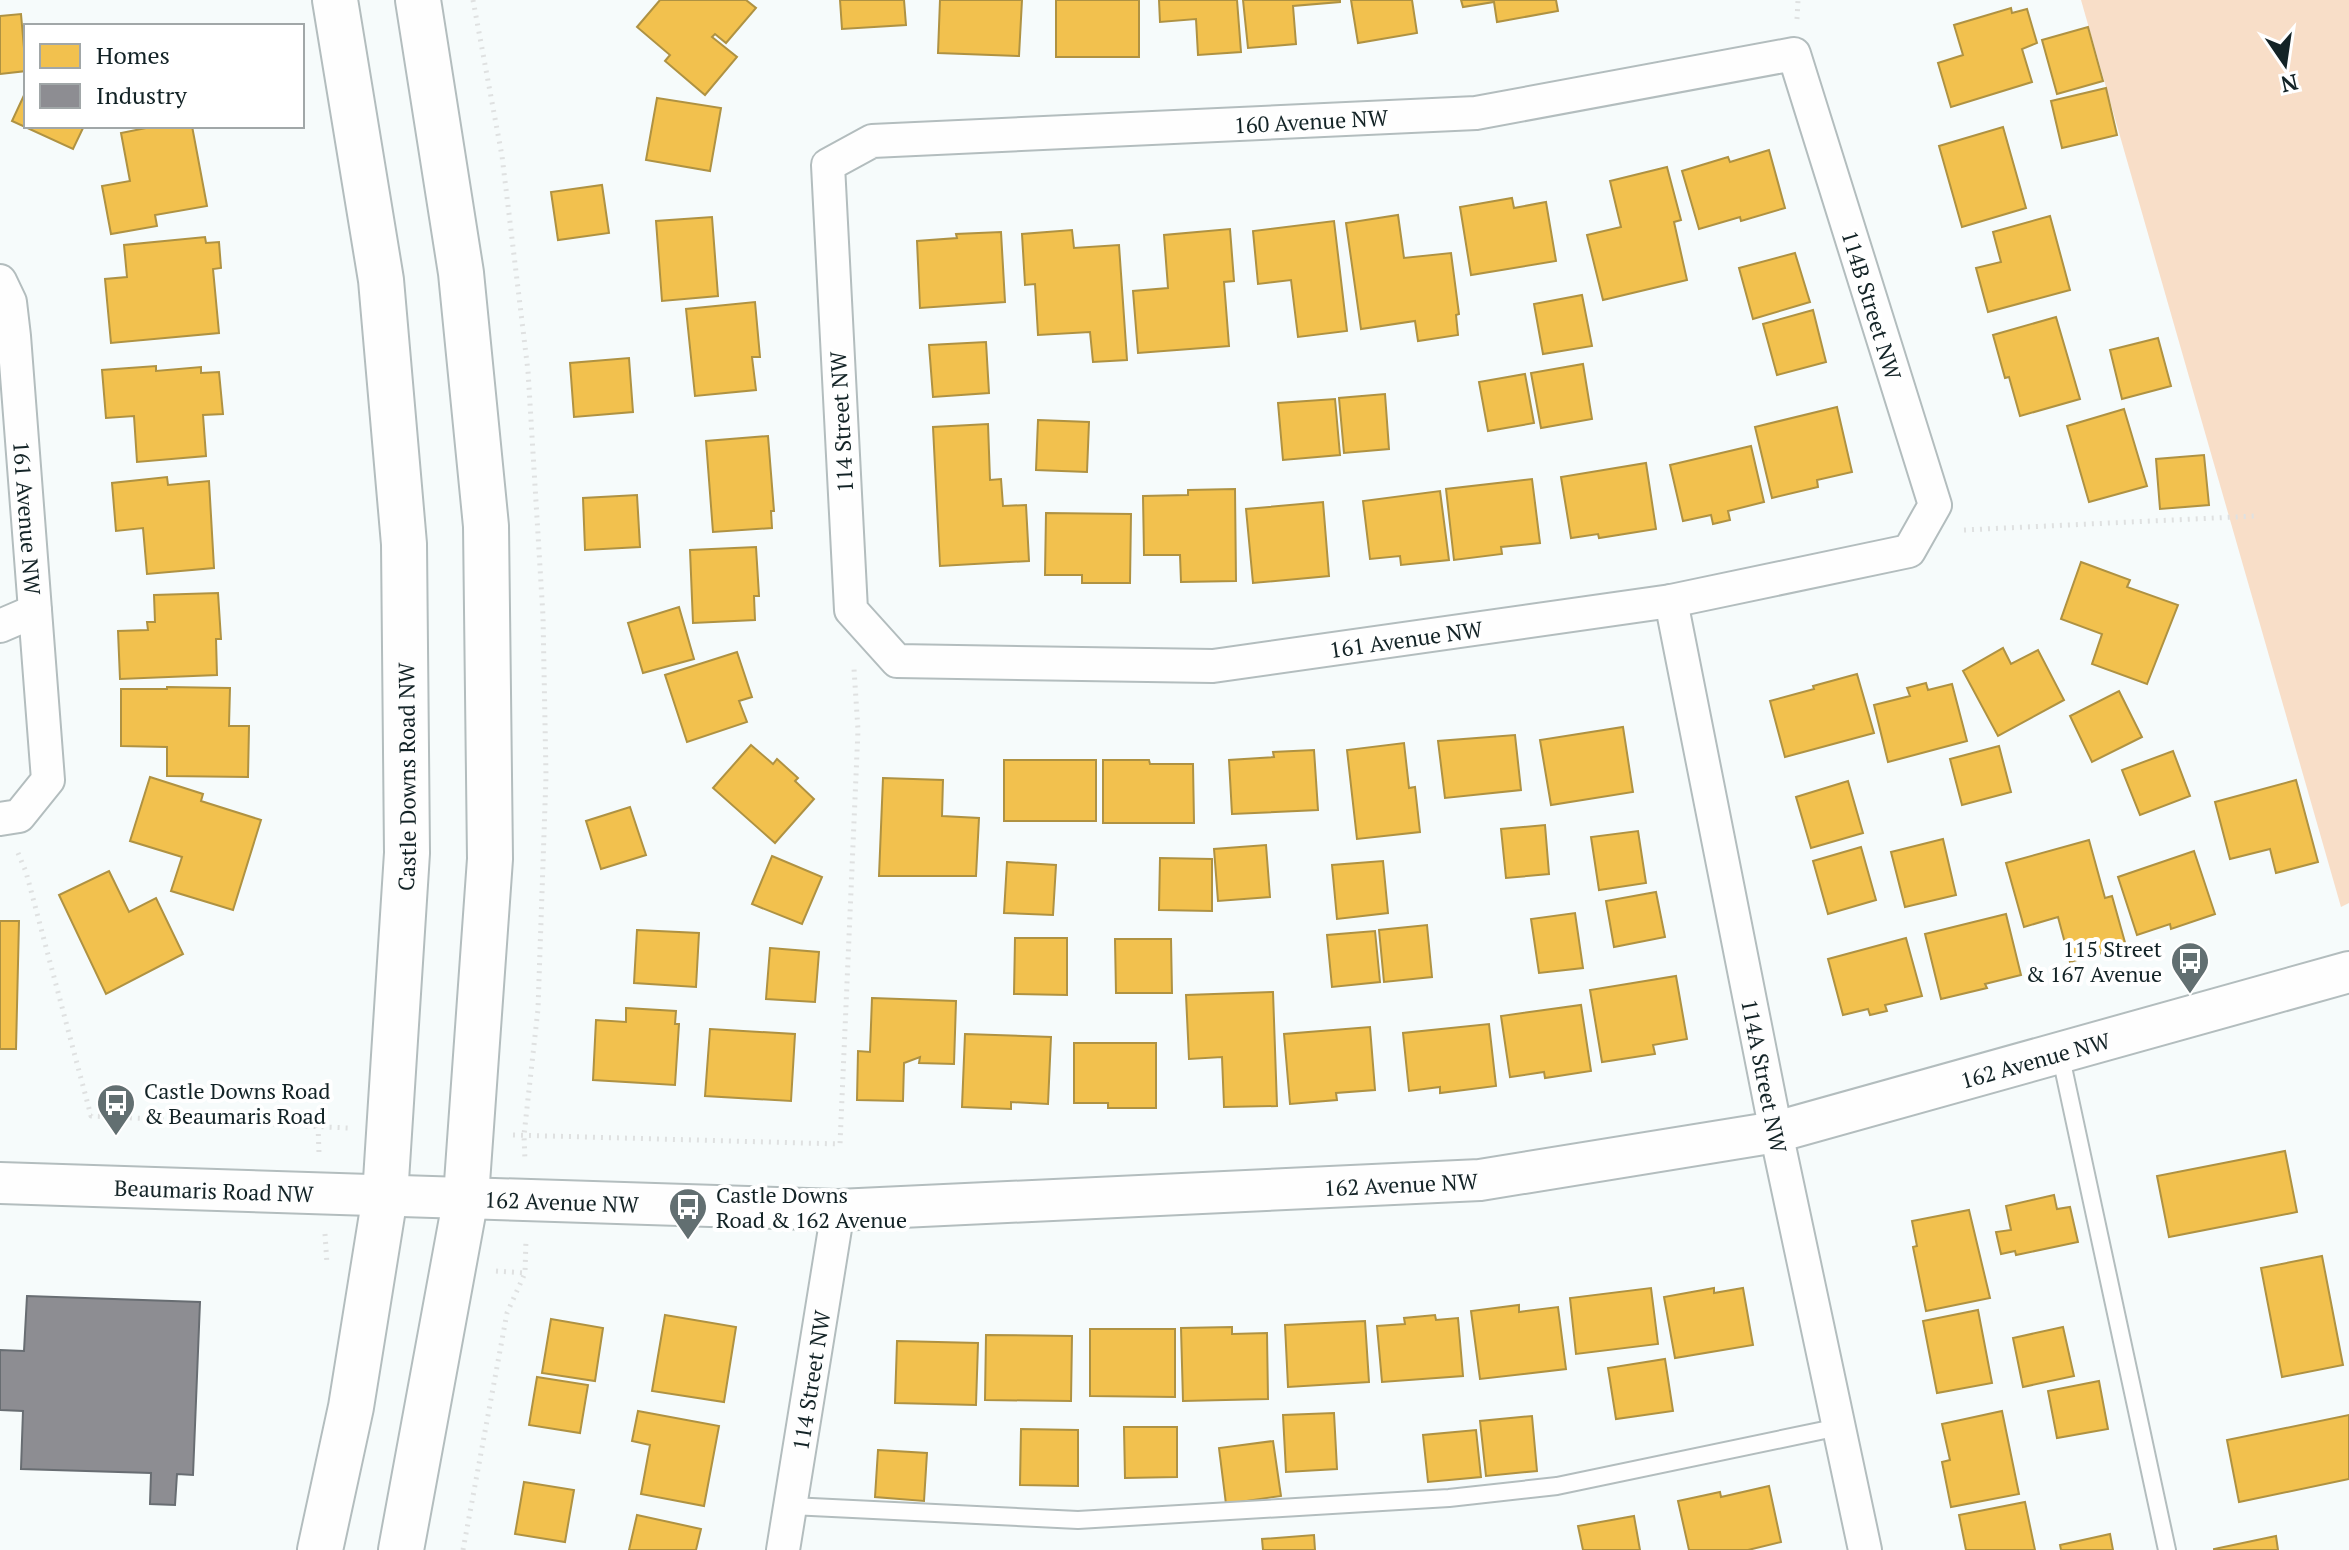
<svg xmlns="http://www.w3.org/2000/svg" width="2349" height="1550" font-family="'PT Serif',serif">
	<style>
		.green { fill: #f8dec8 }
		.homes { fill: #f2c14e; stroke: #af9242; stroke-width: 2 }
		.industry { fill: #8d8d92; stroke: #686d72; stroke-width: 2 }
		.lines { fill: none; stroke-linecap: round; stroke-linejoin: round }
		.service-casing { stroke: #b3bdbe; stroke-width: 20 }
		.minor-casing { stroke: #b3bdbe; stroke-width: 36 }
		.tertiary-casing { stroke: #b3bdbe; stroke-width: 44 }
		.secondary-casing { stroke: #b3bdbe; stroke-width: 48 }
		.path { stroke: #dfe1e1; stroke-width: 5; stroke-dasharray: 2 6; stroke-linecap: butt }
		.service { stroke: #fefefe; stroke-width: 16 }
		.minor { stroke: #fefefe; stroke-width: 32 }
		.tertiary { stroke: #fefefe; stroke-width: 40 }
		.secondary { stroke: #fefefe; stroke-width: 44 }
		.labels { text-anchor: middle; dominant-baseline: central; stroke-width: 8; stroke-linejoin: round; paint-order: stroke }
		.street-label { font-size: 22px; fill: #132326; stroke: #fff }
		.poi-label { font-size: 22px; fill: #132326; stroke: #fff; text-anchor: start }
	</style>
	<rect width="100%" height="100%" fill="#f6fbfb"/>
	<path class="green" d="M2081,0h268v903l-8,4z"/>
	<g class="homes">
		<path d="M660,0h86l10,8 -30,35 -11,-9 -3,3 25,20 -32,38 -40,-34 5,-6 -33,-28z"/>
		<path d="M840,0h64l2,25 -64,4z"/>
		<path d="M940,0h82l-3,56 -81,-3z"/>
		<rect x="1056" y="0" width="83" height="57"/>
		<path d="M1159,0h78l4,52 -43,3 -2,-36 -36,3z"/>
		<path d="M1243,0h97v2l-47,4 3,38 -48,4z"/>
		<path d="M1351,0h61l5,33 -59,10z"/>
		<path d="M1461,0h95l2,11 -61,11 -3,-20 -31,5z"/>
		<path d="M2011,8l1,5 15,-4 10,34 -15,6 10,33 -81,25 -13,-44 25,-8 -9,-30z"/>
		<path d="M21,14l5,57 -26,3v-58z"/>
		<path d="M2088,27l15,54 -46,13 -15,-54z"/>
		<path d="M2106,88l11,47 -55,13 -11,-47z"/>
		<path d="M26,91v35h58l-11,23 -61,-28z"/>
		<path d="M657,98l64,10 -11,63 -64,-11z"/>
		<path d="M156,126h36l15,80 -52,9 2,11 -46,8 -9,-48 28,-5 -9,-48z"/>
		<path d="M2003,127l23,81 -64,19 -23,-81z"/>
		<path d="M1769,150l16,58 -44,13 -1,-4 -41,12 -17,-58 46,-14 2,5z"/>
		<path d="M1667,167l14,53 -7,2 13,58 -84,20 -16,-65 34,-8 -11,-46z"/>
		<path d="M602,185l7,48 -51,7 -7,-48z"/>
		<path d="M1512,198l2,10 32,-6 10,59 -85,14 -11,-68z"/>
		<path d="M1398,215l6,43 47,-5 8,61 -3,1 2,20 -40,6 -3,-20 -54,8 -15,-106z"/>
		<path d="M2050,216l20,74 -82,22 -12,-44 25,-6 -8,-30z"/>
		<path d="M712,217l6,79 -56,5 -6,-80z"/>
		<path d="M1334,221l13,110 -49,6 -7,-57 -33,4 -5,-53z"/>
		<path d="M1230,229l4,52 -10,1 5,64 -91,7 -5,-62 35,-3 -4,-53z"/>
		<path d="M1072,230l2,18 45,-3 8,115 -34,2 -3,-30 -52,3 -3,-51 -10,1 -3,-51z"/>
		<path d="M1001,232l4,70 -85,6 -3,-67 40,-3 -1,-4z"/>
		<path d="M205,237l1,6 13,-1 2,26 -8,1 6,64 -108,10 -6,-64 22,-2 -3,-32z"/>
		<path d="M1795,253l15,49 -57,17 -14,-51z"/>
		<path d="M1582,295l10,51 -49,8 -9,-50z"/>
		<path d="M755,302l5,55h-8l4,33 -61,6 -9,-87z"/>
		<path d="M1813,310l13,52 -49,13 -14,-51z"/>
		<path d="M2056,317l24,82 -60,17 -11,-39 -4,1 -12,-43z"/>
		<path d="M2158,338l13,48 -49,13 -12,-49z"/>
		<path d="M986,342l3,51 -56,4 -4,-52z"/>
		<path d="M629,358l4,54 -59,5 -4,-54z"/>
		<path d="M1583,364l9,55 -51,9 -10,-55z"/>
		<path d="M156,366v5l45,-4v6l18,-1 4,42 -20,1 3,41 -69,6 -3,-46 -28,2 -4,-48z"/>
		<path d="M1525,374l9,49 -46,8 -9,-49z"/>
		<path d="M1385,394l4,55 -45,4 -5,-55z"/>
		<path d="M1335,399l5,56 -57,5 -5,-57z"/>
		<path d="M1837,407l15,65 -35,8 1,7 -46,11 -17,-71z"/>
		<path d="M2124,409l23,77 -58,16 -22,-76z"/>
		<path d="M1038,420l51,2 -2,50 -51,-2z"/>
		<path d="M988,424l2,56 11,-1 2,27 23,-1 3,56 -89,5 -7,-139z"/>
		<path d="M768,436l6,75h-3l1,17 -59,4 -7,-91z"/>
		<path d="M1751,446l13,56 -36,9 2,9 -17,4 -2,-9 -28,6 -13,-56z"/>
		<path d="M2204,455l5,50 -49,4 -4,-50z"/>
		<path d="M1646,463l10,66 -57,9 -1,-4 -27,4 -10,-61z"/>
		<path d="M167,477l1,8 41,-4 5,87 -67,6 -4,-46 -27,3 -4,-48z"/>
		<path d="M1532,479l8,64 -39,4 1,7 -48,6 -8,-71z"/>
		<path d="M1235,489l1,92 -55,1 -1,-27h-36l-1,-59 45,-1v-5z"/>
		<path d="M1440,491l9,69 -48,5 -1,-9 -30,3 -7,-58z"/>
		<path d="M637,495l3,52 -55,3 -2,-52z"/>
		<path d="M1323,502l6,74 -76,7 -7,-74z"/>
		<path d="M1046,513l85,1 -1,69h-48v-8h-37z"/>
		<path d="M756,547l3,49h-5l1,24 -62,3 -3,-73z"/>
		<path d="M2081,562l49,18 -3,7 51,18 -31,79 -55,-20 10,-30 -41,-15z"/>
		<path d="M218,593l3,46h-5l1,36 -97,4 -2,-48 30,-1 -1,-8h8l-1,-27z"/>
		<path d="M679,607l15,52 -51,14 -15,-50z"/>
		<path d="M2003,648l8,16 27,-14 26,50 -66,36 -35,-65z"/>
		<path d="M737,652l15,45 -13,4 8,21 -60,20 -22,-67z"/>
		<path d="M1857,674l17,59 -89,24 -15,-56 44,-12 -1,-3z"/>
		<path d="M1926,683l2,7 24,-6 15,57 -79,21 -14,-57 36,-9 -3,-8z"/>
		<path d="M167,687l63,1 -1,38h20l-1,51 -81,-1v-29l-46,-1v-57h46z"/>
		<path d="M2119,691l23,46 -50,25 -22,-46z"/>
		<path d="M1623,727l10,65 -82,13 -11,-65z"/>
		<path d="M1515,735l6,55 -76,8 -7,-57z"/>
		<path d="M1404,743l5,45 6,-1 5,45 -63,7 -10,-89z"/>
		<path d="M751,745l22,19 4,-5 21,19 -3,3 19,18 -39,44 -62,-55z"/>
		<path d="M1999,746l12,46 -49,13 -12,-46z"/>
		<path d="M1314,750l4,60 -86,4 -3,-54 45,-3 -1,-5z"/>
		<path d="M2173,751l17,45 -50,19 -18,-45z"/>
		<rect x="1004" y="760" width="92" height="61"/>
		<path d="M1103,760h46l1,4h43l1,59h-91z"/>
		<path d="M150,777l53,17 -2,7 60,19 -28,90 -62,-19 11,-34 -52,-16z"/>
		<path d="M883,778l60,2 -1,36 37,2 -3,58h-97z"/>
		<path d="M2296,780l22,82 -42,11 -6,-24 -40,10 -15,-57z"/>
		<path d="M1848,781l15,52 -52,15 -15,-51z"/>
		<path d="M630,807l16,48 -45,14 -15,-48z"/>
		<path d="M1545,825l4,49 -43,4 -5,-49z"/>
		<path d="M1638,831l8,52 -47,7 -8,-53z"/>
		<path d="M1943,839l13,56 -51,12 -14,-55z"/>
		<path d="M2089,840l16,58 7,-2 14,50 -56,16 -12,-45 -34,10 -18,-64z"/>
		<path d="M1266,845l4,52 -52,4 -4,-52z"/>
		<path d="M1861,847l15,53 -48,14 -15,-53z"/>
		<path d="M2194,851l21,63 -44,15 -1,-5 -33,11 -19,-58z"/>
		<path d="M772,856l50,21 -20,47 -50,-20z"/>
		<path d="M1160,858l52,1v52l-53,-1z"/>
		<path d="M1383,861l5,52 -51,6 -5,-54z"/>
		<path d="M1007,862l49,3 -3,50 -49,-2z"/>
		<path d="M109,871l20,41 27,-14 27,56 -77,40 -47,-99z"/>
		<path d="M1656,892l9,45 -51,10 -8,-46z"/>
		<path d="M1575,913l8,55 -44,5 -8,-54z"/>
		<path d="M2006,914l15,61 -36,9 2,4 -46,11 -16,-65z"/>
		<path d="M0,921h19l-3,128h-16z"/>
		<path d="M1427,925l5,52 -48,5 -5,-52z"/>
		<path d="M637,930l62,3 -3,54 -62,-4z"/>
		<path d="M1375,931l5,51 -48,5 -5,-52z"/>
		<path d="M1015,938h52v57l-53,-1z"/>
		<path d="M1906,938l16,58 -37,9 2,6 -17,4 -2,-6 -25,6 -15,-56z"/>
		<path d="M1115,939h56l1,54h-56z"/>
		<path d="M770,948l49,4 -4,50 -49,-3z"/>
		<path d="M1676,976l11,63 -34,6 2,9 -53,8 -12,-72z"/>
		<path d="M1273,992l4,114 -53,1 -2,-50 -33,2 -3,-64z"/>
		<path d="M872,998l84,3 -2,63 -35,-1 1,-6 -16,6 -1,38 -46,-1 1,-49 12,1z"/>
		<path d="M1581,1005l10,66 -46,7 -1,-6 -34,5 -9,-61z"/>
		<path d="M626,1008l50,3 -1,13h4l-4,61 -82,-5 3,-60 30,2z"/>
		<path d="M1489,1024l7,62 -56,7v-6l-31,4 -6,-58z"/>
		<path d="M1370,1027l5,63 -39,3 1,7 -47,4 -6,-70z"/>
		<path d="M710,1029l85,5 -4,67 -86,-5z"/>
		<path d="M965,1034l86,3 -3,67 -37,-2v7l-49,-2z"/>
		<path d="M1074,1043h82v65h-48v-5h-34z"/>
		<path d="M2285,1151l12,61 -128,25 -12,-61z"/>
		<path d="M2054,1195l3,14 13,-2 8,35 -62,13 -1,-4 -14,3 -5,-22 15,-2 -5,-24z"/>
		<path d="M1969,1210l21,88 -64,13 -13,-64 4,-1 -5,-25z"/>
		<path d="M2322,1256l21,109 -61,12 -21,-109z"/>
		<path d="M1651,1288l7,56 -82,10 -6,-56z"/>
		<path d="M1714,1288v5l29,-5 10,57 -78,13 -11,-61z"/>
		<path d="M1519,1305v7l39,-5 8,62 -86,10 -9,-68z"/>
		<path d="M1978,1310l14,73 -55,10 -14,-72z"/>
		<path d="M665,1315l71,12 -12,75 -72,-11z"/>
		<path d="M1435,1315l1,5 22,-2 5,58 -81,6 -5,-56 28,-2 -1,-6z"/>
		<path d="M551,1319l52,9 -8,53 -53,-8z"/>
		<path d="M1365,1321l4,61 -81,5 -3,-62z"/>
		<path d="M1232,1327v7l35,-1 1,66 -85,2 -2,-73z"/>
		<path d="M2063,1327l11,49 -51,11 -10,-49z"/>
		<path d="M1090,1329h85v68l-85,-1z"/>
		<path d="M986,1335l86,1 -1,65 -86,-1z"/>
		<path d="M897,1341l81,2 -2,62 -81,-2z"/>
		<path d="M1665,1359l8,52 -57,8 -8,-51z"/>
		<path d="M537,1377l51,8 -8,48 -51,-8z"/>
		<path d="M2099,1381l9,48 -51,9 -9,-47z"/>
		<path d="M638,1411l81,15 -15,80 -63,-12 9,-49 -18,-4z"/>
		<path d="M2002,1411l17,83 -68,13 -9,-45 8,-2 -8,-36z"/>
		<path d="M1334,1413l3,56 -51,3 -3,-57z"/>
		<path d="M2349,1415v64l-110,23 -12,-62z"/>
		<path d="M1532,1416l5,55 -51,5 -6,-55z"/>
		<path d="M1124,1427h53v50l-52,1z"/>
		<path d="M1021,1429l57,1v56l-58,-1z"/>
		<path d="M1476,1430l5,47 -53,5 -5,-47z"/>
		<path d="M1273,1441l8,55 -55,8 -7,-56z"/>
		<path d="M878,1450l49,3 -3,48 -49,-4z"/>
		<path d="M524,1482l50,8 -9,52 -50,-8z"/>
		<path d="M1769,1486l12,56 -33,8h-59l-11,-49 42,-9 1,5z"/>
		<path d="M2025,1502l10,48h-69l-7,-35z"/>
		<path d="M637,1515l64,14 -5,21h-67z"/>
		<path d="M1634,1516l6,34h-57l-5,-24z"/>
		<path d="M2110,1534l3,16h-52l-1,-5z"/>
		<path d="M1314,1535l1,15h-52l-1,-11z"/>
		<path d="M2276,1536l2,14h-64v-1z"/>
	</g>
	<path class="industry" d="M27,1296l173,6 -7,173 -16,-1 -2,31 -25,-1 1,-31 -130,-4 2,-58 -23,-1v-60l24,1z"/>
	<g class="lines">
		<defs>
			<g id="service">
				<path d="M2060,1053l107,497"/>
				<path d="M791,1506l287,14 371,-22 108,-12 282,-59"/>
			</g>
			<g id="minor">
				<path d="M1794,54l141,451 -26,46 -238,50 -458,65 -316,-5 -46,-51 -23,-445 44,-24 604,-28z"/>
				<path id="s1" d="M0,281l10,21 4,34 34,444 -29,36 -19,3"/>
				<path id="s2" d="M1671,601l105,531 89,418"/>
				<path d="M0,626l35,-15"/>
				<path id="s3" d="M783,1550l55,-340"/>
			</g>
			<g id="tertiary">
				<path id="s4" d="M0,1183l838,27 642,-30 296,-48 573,-160"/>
			</g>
			<g id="secondary">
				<path id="s5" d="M320,1550l31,-143 34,-211 22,-343 -3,-309 -23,-264 -46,-280"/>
				<path d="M401,1550l65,-353 24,-338 -4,-333 -25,-253 -43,-273"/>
			</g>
		</defs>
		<use href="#service" class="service-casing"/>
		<use href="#minor" class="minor-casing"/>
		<use href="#tertiary" class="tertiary-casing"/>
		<use href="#secondary" class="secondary-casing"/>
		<g class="path">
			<path d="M473,0l29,156 26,215 15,245 3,160 -8,233 -14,126 1,26"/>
			<path d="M1797,19l1,-19"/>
			<path d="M1964,530l292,-14"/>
			<path d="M18,853l8,19 65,244 257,12"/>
			<path d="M318,1126l1,27"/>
			<path d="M513,1135l327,9 18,-414 -4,-61"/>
			<path d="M325,1234l2,30"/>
			<path d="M496,1271l29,2"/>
			<path d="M463,1550l44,-237 18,-40 1,-34"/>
		</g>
		<use href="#service" class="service"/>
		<use href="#minor" class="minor"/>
		<use href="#tertiary" class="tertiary"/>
		<use href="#secondary" class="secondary"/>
	</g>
	<defs>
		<symbol id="bus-pin" viewBox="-11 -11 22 30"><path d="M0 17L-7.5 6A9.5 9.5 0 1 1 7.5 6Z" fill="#626f71" stroke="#fff"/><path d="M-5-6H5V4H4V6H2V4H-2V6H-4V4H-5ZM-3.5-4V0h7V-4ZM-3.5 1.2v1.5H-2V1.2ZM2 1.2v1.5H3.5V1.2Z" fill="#fff"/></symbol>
	</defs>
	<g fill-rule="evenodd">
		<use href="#bus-pin" x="2168" y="939" width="44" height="60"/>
		<use href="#bus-pin" x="94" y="1081" width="44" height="60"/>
		<use href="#bus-pin" x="666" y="1185" width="44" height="60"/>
	</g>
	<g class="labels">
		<g class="street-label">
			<text transform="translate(1311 121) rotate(-3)">160 Avenue NW</text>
			<text transform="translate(1872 305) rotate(73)">114B Street NW</text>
			<text transform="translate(841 422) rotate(-93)">114 Street NW</text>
			<text stroke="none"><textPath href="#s1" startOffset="240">161 Avenue NW</textPath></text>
			<text transform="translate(1406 639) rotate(-8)">161 Avenue NW</text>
			<text stroke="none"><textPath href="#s5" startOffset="780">Castle Downs Road NW</textPath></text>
			<text stroke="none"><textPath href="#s4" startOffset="2050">162 Avenue NW</textPath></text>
			<text stroke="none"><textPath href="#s2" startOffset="484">114A Street NW</textPath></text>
			<text stroke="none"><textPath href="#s4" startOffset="1402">162 Avenue NW</textPath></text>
			<text stroke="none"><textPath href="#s4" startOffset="214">Beaumaris Road NW</textPath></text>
			<text stroke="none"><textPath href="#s4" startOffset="562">162 Avenue NW</textPath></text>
			<text stroke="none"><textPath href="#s3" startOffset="172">114 Street NW</textPath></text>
		</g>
		<g class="poi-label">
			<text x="2162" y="948" text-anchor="end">115 Street<tspan x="2162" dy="25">&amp; 167 Avenue</tspan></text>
			<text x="144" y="1090">Castle Downs Road<tspan x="144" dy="25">&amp; Beaumaris Road</tspan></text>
			<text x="716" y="1194">Castle Downs<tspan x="716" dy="25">Road &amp; 162 Avenue</tspan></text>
		</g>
	</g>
	<rect x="24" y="24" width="280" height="104" fill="#ffffff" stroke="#a1a7a8" stroke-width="2"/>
	<rect x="40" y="44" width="40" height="24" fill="#f2c14e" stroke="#a1a7a8" stroke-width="2"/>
	<text x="96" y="64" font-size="24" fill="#132326">Homes</text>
	<rect x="40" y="84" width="40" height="24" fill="#8d8d92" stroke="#a1a7a8" stroke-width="2"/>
	<text x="96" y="104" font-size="24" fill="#132326">Industry</text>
	<g transform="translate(2285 64) rotate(167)" stroke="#ffffff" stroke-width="6" paint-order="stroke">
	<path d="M0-6L14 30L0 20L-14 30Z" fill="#132326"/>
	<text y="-12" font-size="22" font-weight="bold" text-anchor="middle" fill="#132326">N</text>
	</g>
</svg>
